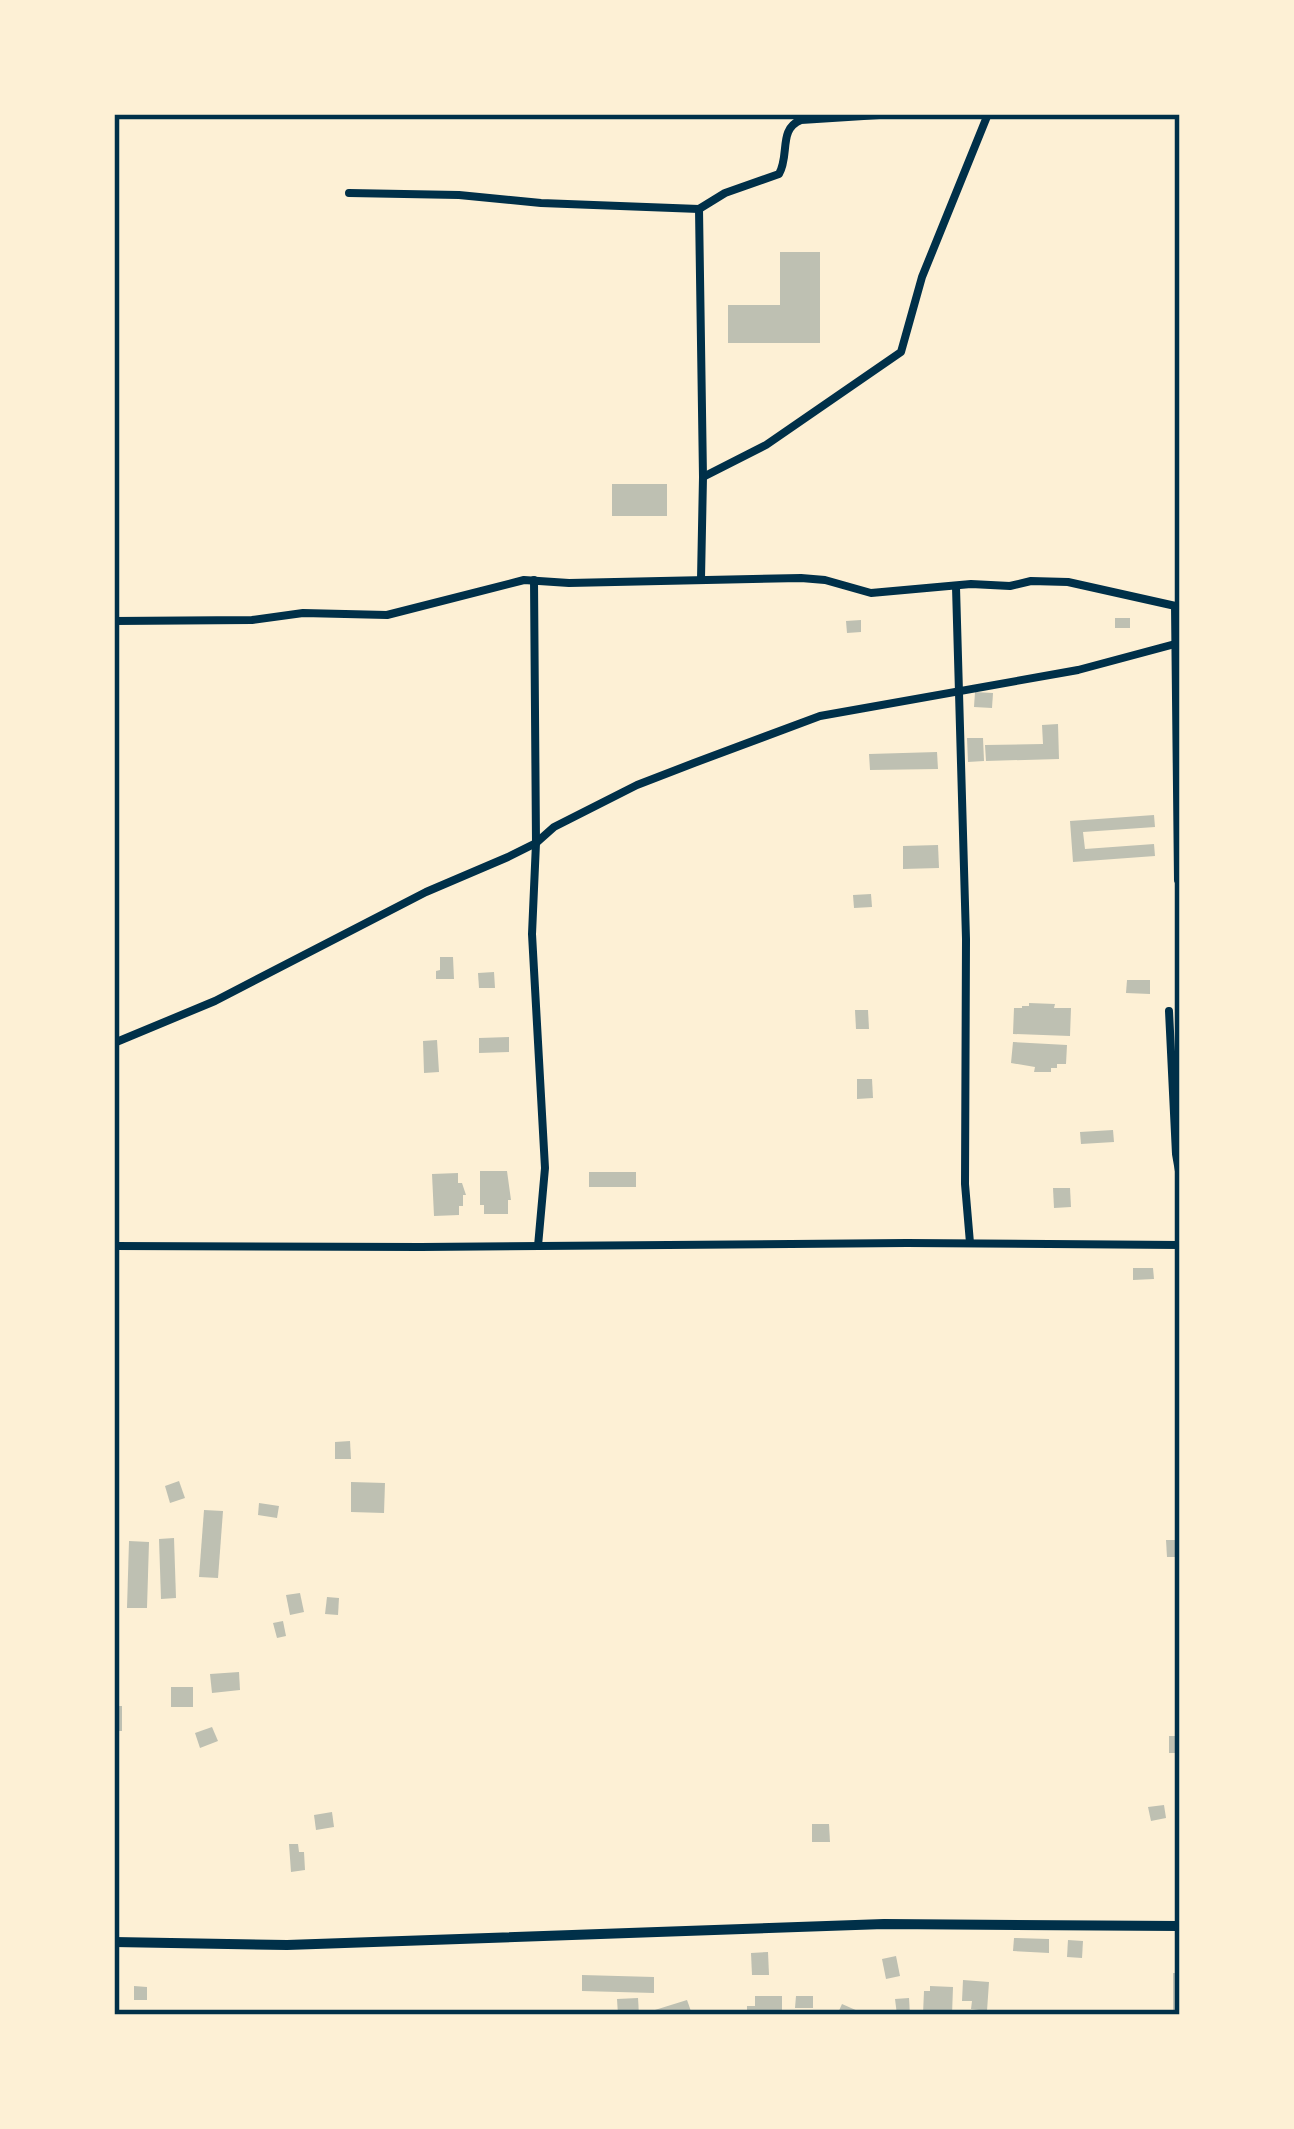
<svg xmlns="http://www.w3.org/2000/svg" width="1294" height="2129" font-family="Lora,serif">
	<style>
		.building { fill: #bec0b2 }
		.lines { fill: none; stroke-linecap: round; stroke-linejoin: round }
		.minor { stroke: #003049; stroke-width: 8 }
		.secondary { stroke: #003049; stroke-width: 10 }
		.neatline { fill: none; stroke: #003049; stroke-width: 4.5 }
	</style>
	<rect width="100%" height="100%" fill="#fdf0d5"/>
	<g class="building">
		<path d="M780,252h40v91h-92v-38h52z"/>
		<rect x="612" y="484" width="55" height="32"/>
		<rect x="1115" y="618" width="15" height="10"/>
		<path d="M861,620v12l-14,1 -1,-12z"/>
		<path d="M975,692l18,1 -1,15 -18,-1z"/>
		<path d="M1058,724l1,35 -73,2 -1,-16 58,-1 -1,-19z"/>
		<path d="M967,738h16l1,23 -16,1z"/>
		<path d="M937,752l1,17 -68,1 -1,-16z"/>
		<path d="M1154,815l1,12 -72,5 2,17 69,-5 1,12 -82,6 -3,-41z"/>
		<path d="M938,845l1,23 -36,1v-23z"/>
		<path d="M871,894l1,13 -18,1 -1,-13z"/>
		<path d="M440,957h13l1,22h-18v-8l4,-1z"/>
		<path d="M494,972l1,16h-16l-1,-15z"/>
		<path d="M1127,980h23v14l-24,-1z"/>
		<path d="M1029,1003l26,1 -1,4h17l-1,28 -57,-2 1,-26h8v-2h7z"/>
		<path d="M855,1010h13l1,19h-13z"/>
		<path d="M509,1037v15l-30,1v-15z"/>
		<path d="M437,1040l2,32 -15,1 -1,-32z"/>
		<path d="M1013,1042l54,3 -1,19h-9v4h-6v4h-17l1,-5 -24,-4z"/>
		<path d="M857,1079h15l1,19 -16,1z"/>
		<path d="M1113,1130l1,12 -33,2 -1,-12z"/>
		<path d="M480,1171h27l4,29h-3v14h-24v-9h-4z"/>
		<rect x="589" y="1172" width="47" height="15"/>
		<path d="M458,1173v10h4l4,12h-3v11h-4v9l-25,1 -2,-42z"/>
		<path d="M1053,1188h17l1,19 -17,1z"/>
		<path d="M1133,1268h20l1,11 -21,1z"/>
		<path d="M350,1441l1,18h-16v-17z"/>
		<path d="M179,1481l6,17 -15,5 -5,-17z"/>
		<path d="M351,1482l34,1 -1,30 -33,-1z"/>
		<path d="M259,1503l20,3 -2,12 -19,-3z"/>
		<path d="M204,1510l19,1 -5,67 -19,-1z"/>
		<path d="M174,1538l2,60 -15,1 -2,-60z"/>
		<path d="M1166,1540h10l1,17h-10z"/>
		<path d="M129,1541l20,1 -2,66h-20z"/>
		<path d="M300,1593l4,19 -14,3 -4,-20z"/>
		<path d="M327,1597l12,1 -1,17 -13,-1z"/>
		<path d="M283,1621l3,15 -9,2 -4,-15z"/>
		<path d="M239,1672l1,18 -28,3 -2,-19z"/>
		<rect x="171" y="1687" width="22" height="20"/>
		<rect x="114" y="1706" width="8" height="25"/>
		<path d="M212,1727l6,14 -18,7 -5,-15z"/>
		<rect x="1169" y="1736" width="10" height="17"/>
		<path d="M1164,1805l2,13 -15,3 -3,-14z"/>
		<path d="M332,1812l2,15 -18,3 -2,-15z"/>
		<path d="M812,1824h17l1,18h-18z"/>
		<path d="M289,1844h9l1,8h5l1,18 -14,2z"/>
		<path d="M1014,1938l35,1v14l-36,-2z"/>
		<path d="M1068,1940l15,1 -1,17 -15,-1z"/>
		<path d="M768,1952l1,23h-17l-1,-22z"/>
		<path d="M896,1956l4,20 -14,3 -4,-20z"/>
		<rect x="1173" y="1973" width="7" height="42"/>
		<path d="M582,1975l72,2v16l-72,-2z"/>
		<path d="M963,1980l26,2 -2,29 -16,-2 1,-8h-10z"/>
		<path d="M134,1986l13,1v13h-13z"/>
		<path d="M930,1986l23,1 -1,28 -29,-1 1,-23h6z"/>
		<path d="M755,1996h27v19h-35v-9h8z"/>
		<path d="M796,1996h17v12h-18z"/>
		<path d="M638,1998l1,17h-21l-1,-16z"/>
		<path d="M909,1998l1,17h-13l-2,-16z"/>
		<path d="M687,2000l5,14 -50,1v-1z"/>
		<path d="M842,2004l25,11h-30z"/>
	</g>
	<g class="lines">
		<g class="minor">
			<path d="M349,193l110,2 82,8 158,6 26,-16 54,-19c11,-19 -1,-45 22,-54l94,-6"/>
			<path d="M699,209l4,268"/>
			<path d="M701,579l2,-102 63,-32 135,-93 21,-75 66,-163"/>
			<path d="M534,580l2,263 -4,91 13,234 -7,78"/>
			<path d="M956,587l10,352 -1,245 5,59"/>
			<path d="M1175,606l3,274"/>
			<path d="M114,621l138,-1 51,-7 84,2 137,-35 45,3 232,-5 24,2 46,13 100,-9 39,2 21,-5 37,1 112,25"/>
			<path d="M1169,1011l7,143 4,23"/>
			<path d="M114,1043l101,-42 211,-109 82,-35 28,-14 18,-16 83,-42 57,-22 126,-47 258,-46 97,-26"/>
			<path d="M114,1246l307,1 486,-4 273,2"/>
		</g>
		<path class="secondary" d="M114,1942l173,3 597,-21 296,2"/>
	</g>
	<rect width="1294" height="2129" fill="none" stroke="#fdf0d5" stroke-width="234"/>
	<rect x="117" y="117" width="1060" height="1895" class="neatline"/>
</svg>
